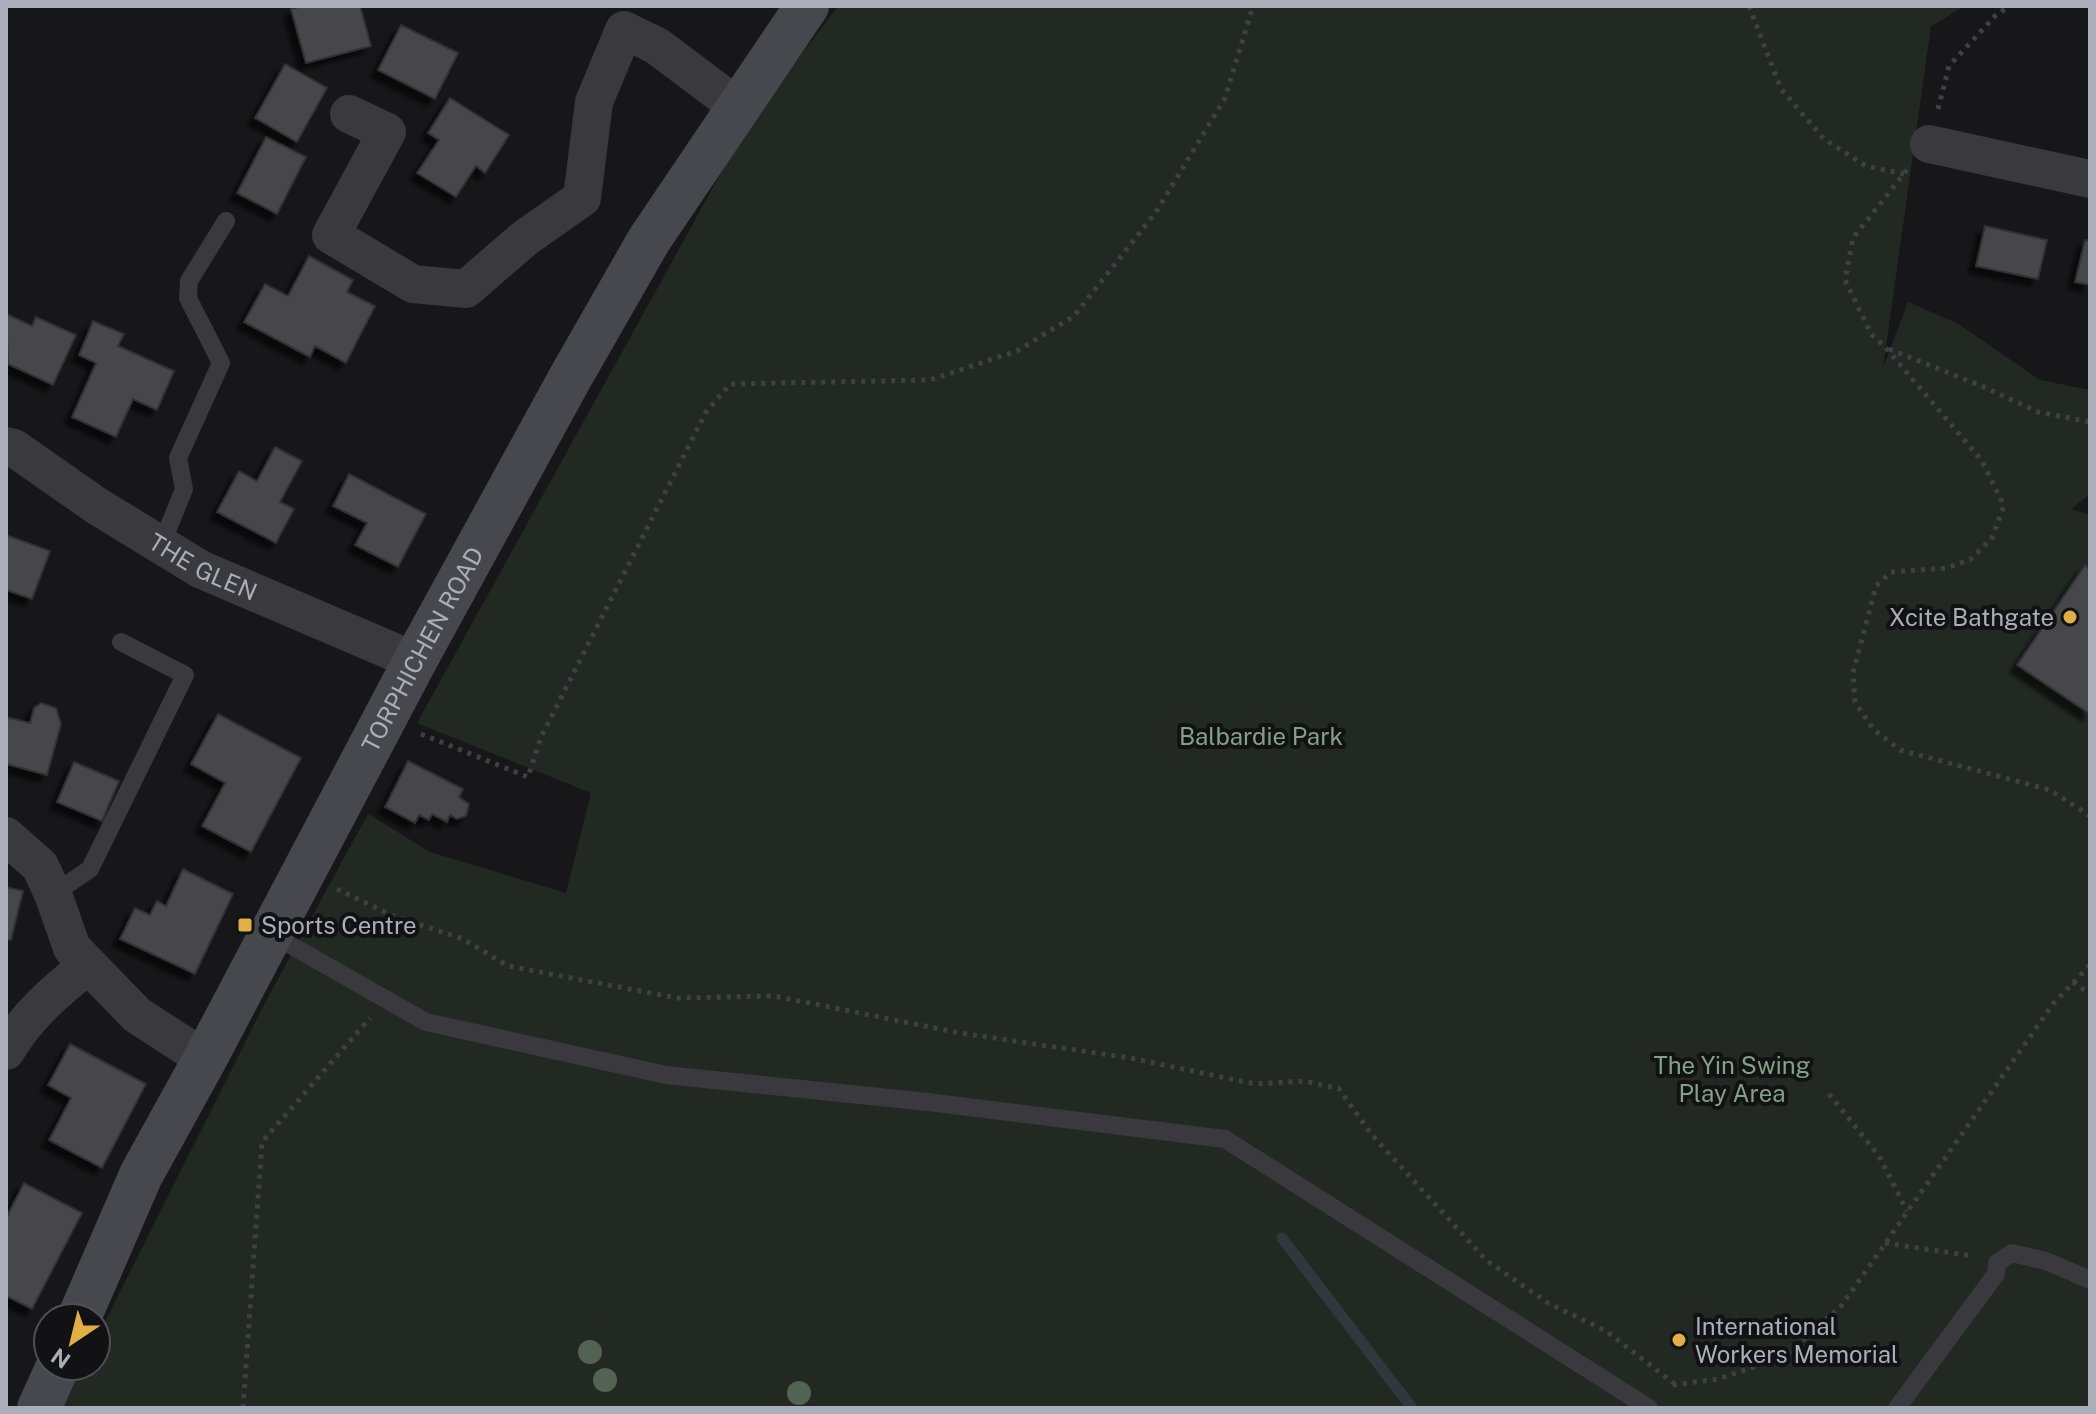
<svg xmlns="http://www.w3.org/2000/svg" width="2096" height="1414" font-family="'Public Sans',sans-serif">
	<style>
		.green { fill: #222923 }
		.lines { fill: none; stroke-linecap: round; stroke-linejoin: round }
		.stream { stroke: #30383e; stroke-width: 11 }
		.building { fill: #46474c; stroke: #313135; stroke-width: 2; filter: url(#shadow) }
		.path { stroke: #3f4045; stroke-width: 5; stroke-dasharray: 4 6; stroke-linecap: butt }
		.service { stroke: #39393e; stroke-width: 18 }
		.minor { stroke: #39393e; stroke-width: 38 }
		.secondary { stroke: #47484d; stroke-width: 44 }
		.tree { fill: #526354 }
		.poi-dot { fill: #e2af46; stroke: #121214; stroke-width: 3 }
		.labels { text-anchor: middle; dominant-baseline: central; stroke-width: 8; stroke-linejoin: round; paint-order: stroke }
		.street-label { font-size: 24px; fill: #abaeb8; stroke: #121214 }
		.poi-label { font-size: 24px; fill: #abaeb8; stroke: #121214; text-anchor: start }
		.park-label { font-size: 24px; fill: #83a185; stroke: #121214 }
	</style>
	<defs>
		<filter id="shadow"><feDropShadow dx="-7" dy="7" stdDeviation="2" flood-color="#0009"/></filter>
	</defs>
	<rect width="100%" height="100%" fill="#171719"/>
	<path class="green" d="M838,6h1127l-34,20 -48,342 25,-66 49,21 83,57 50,10v104l-19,15 19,6v893h-2028l21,-42h13v-26l172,-343 100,-183 62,38 136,41 25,-100 -174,-70 346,-626 22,-21z"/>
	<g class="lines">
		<path class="stream" d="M1282,1238l130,170"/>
	</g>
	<g class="building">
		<path d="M303,6h57l11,40 -65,17 -15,-54z"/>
		<path d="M401,25l57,28 -23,46 -57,-29z"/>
		<path d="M285,64l42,24 -30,54 -42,-24z"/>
		<path d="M450,98l59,37 -24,38 -9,-7 -20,31 -39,-24 22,-33 -11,-7z"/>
		<path d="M266,137l40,20 -29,57 -40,-21z"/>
		<path d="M1985,226l62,14 -9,39 -62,-13z"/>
		<path d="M2085,240l5,1v44l-15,-3z"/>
		<path d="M309,256l44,24 -6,12 28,14 -29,57 -31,-17 -5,11 -66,-35 21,-38 23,12z"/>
		<path d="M6,314l26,12 4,-9 40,18 -23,50 -45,-21z"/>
		<path d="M93,321l31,13 -6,12 56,25 -17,39 -24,-11 -17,38 -44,-20 24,-54 -17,-8z"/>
		<path d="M275,447l27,14 -22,41 14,7 -18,34 -59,-31 22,-41 18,10z"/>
		<path d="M349,474l77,40 -28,53 -43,-22 12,-22 -34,-17z"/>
		<path d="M6,535l44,16 -18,48 -26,-9z"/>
		<path d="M2085,565l5,4v145l-73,-49z"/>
		<path d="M41,703l15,5 5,16 -14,51 -41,-11v-47l24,6 4,-15z"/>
		<path d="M218,714l83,44 -50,94 -49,-26 23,-43 -34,-19z"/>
		<path d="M408,761l55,28 -4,8 10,7 -3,12 -9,3 -7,-4 -3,7 -15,-8 -3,6 -10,-5 -4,8 -30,-16z"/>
		<path d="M74,762l45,19 -17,40 -45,-19z"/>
		<path d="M183,869l50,25 -38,80 -75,-35 15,-31 15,7 7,-14 9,5z"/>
		<path d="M6,887l17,4 -12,49 -5,-1z"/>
		<path d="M70,1044l76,40 -44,84 -53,-28 22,-42 -23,-13z"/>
		<path d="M24,1183l58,30 -50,96 -26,-13v-78z"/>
	</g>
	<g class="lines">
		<g class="path">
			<path d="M1749,6l32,83 43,50 42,27 38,8"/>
			<path d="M1938,109l11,-43 47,-51 14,-9"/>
			<path d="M1907,170l-54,68 -8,42 26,54 15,14 96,113 22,45 -12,32 -21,21 -24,9 -56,4 -15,14 -23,87 2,29 18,27 27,21 150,40 40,26"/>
			<path d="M1889,349l95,38 54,25 52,10"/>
			<path d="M421,734l107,43 13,-40 165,-325 24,-28 200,-4 87,-29 57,-35 82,-104 69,-114 28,-92"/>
			<path d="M337,889l54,26 72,24 45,27 169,32 97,-2 186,37 170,25 125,26 50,-3 34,8 33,46 114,125 62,43 58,28 70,54"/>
			<path d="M2073,982l17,12"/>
			<path d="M1829,1094l50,62 28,55"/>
			<path d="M1885,1243l88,13"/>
			<path d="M1673,1385l45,-6 66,-22 58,-52 211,-301 37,-39"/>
			<path d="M243,1408l19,-266 108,-124"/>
		</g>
		<g class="service">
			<path d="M161,546l23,-57 -6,-31 43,-95 -33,-65 1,-17 37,-60"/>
			<path d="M53,894l37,-25 95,-194 -64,-33"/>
			<path d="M271,934l155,88 240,53 262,27 297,37 424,269"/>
			<path d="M1897,1408l99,-134 1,-11 15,-10 34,8 44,19"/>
		</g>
		<g class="minor">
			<path d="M349,114l38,18 -56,103 82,49 53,5 59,-51 57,-40 12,-96 30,-72 33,16 81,61"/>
			<path d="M1929,144l161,35"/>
			<path id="s1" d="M6,446l8,2 83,58 103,63 215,92"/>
			<path d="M6,836l34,30 13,28 19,54 65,67 68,44"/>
			<path d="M6,1051c21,-36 50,-60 82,-86"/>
		</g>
		<g class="secondary">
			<path id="s2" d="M79,1318l62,-143 64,-116 210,-398 155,-283 79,-138 158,-234"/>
			<path d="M39,1408l19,-42"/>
		</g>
	</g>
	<g class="tree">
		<circle cx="590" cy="1352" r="12"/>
		<circle cx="605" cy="1380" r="12"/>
		<circle cx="799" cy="1393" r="12"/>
	</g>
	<g class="poi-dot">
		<circle cx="2070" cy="617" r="8"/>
		<rect x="237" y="917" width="16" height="16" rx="4"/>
		<circle cx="1679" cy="1340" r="8"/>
	</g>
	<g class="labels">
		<g class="street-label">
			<text stroke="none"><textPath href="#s1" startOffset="232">THE GLEN</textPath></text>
			<text stroke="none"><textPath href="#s2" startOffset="752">TORPHICHEN ROAD</textPath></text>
		</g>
		<g class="poi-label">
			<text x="2054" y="617" text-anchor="end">Xcite Bathgate</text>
			<text x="261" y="925">Sports Centre</text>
			<text x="1695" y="1326">International<tspan x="1695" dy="28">Workers Memorial</tspan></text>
		</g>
		<g class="park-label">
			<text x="1261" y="736">Balbardie Park</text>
			<text x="1732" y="1065">The Yin Swing<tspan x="1732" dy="28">Play Area</tspan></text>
		</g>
	</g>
	<rect width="2096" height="1414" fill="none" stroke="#abaeb8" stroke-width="16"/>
	<g transform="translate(72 1342) rotate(215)"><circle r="38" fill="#121214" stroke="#4f5056" stroke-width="2"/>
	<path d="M0-6L14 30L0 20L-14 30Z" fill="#e2af46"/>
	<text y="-12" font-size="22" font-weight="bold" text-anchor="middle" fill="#abaeb8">N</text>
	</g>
</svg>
